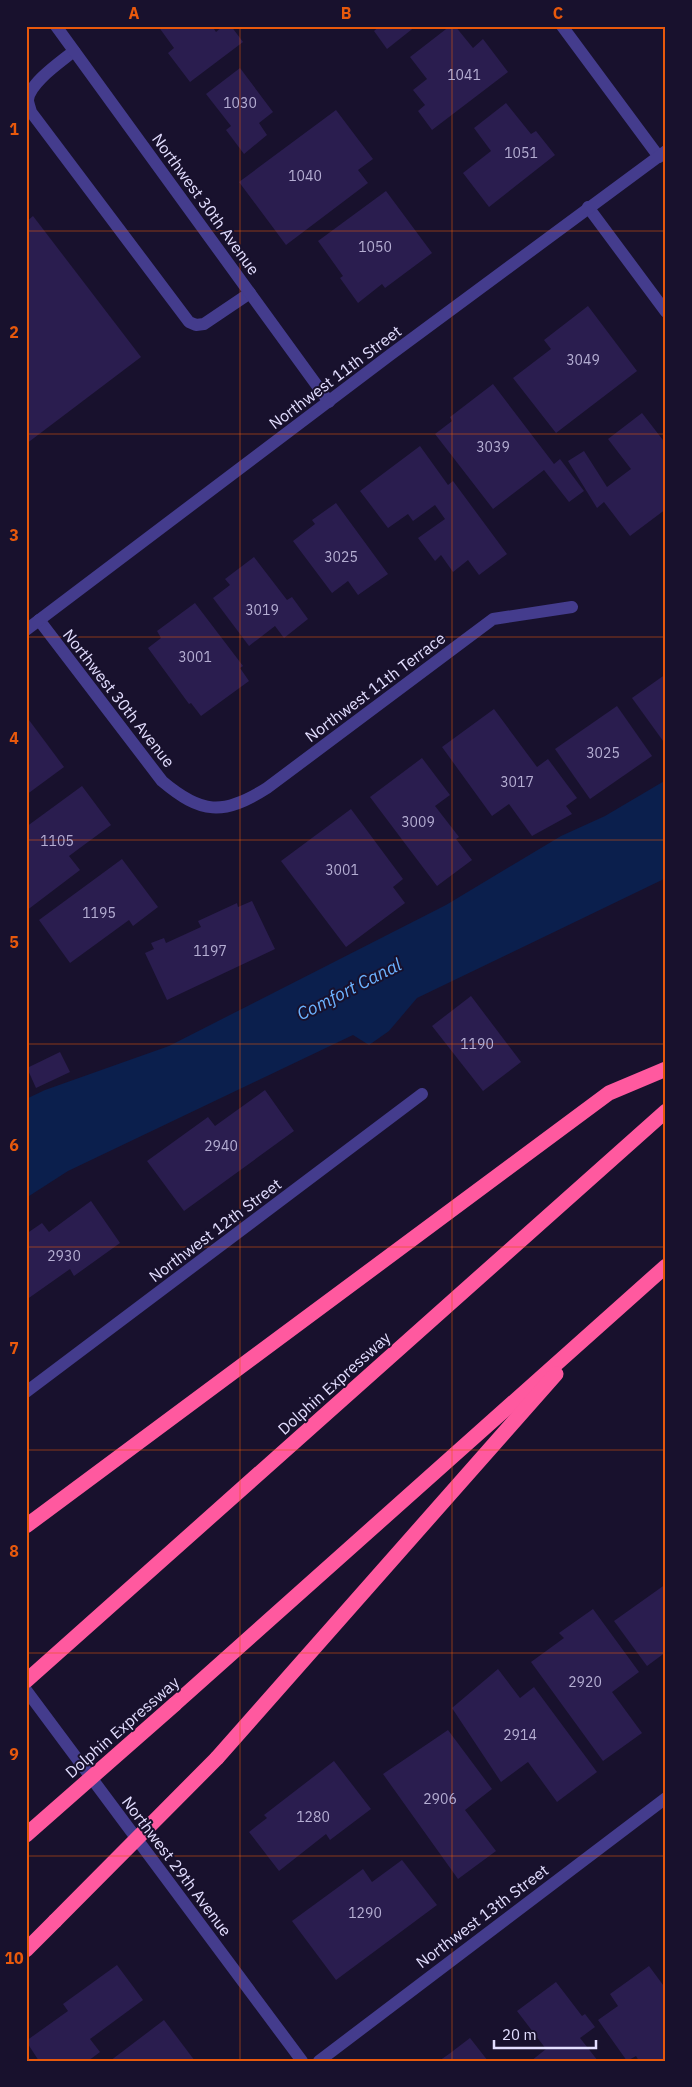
<svg xmlns="http://www.w3.org/2000/svg" width="692" height="2087" font-family="'IBM Plex Sans',sans-serif">
	<style>
		.water { fill: #0b1f4d }
		.building { fill: #2a1d4f }
		.lines { fill: none; stroke-linecap: round; stroke-linejoin: round }
		.service { stroke: #443c8d; stroke-width: 12 }
		.minor { stroke: #443c8d; stroke-width: 12 }
		.tertiary { stroke: #443c8d; stroke-width: 12 }
		.motorway { stroke: #ff599f; stroke-width: 15 }
		.motorway-bridge { stroke: #ff599f; stroke-width: 15 }
		.grid { fill: none; stroke: #e8590c; stroke-width: 1; stroke-opacity: 0.55 }
		.labels { text-anchor: middle; dominant-baseline: central; stroke-width: 4; stroke-linejoin: round; paint-order: stroke }
		.number-label { font-size: 14px; fill: #b5aed3 }
		.street-label { font-size: 16px; fill: #e3deff; stroke: #18112d }
		.water-label { font-size: 18px; font-style: italic; fill: #6cb2ff; stroke: #18112d }
		.neatline { fill: none; stroke: #e8590c; stroke-width: 2 }
		.grid-label { font-size: 16px; text-anchor: middle; font-weight: bold; fill: #e8590c }
	</style>
	<rect width="100%" height="100%" fill="#18112d"/>
	<path class="water" d="M666,780v98l-249,120 -28,33 -20,14 -16,-10 -285,136 -42,27v-99l19,-9 124,-44 277,-141 115,-69 44,-20z"/>
	<g class="building">
		<path d="M158,26h54l4,6 7,-6h8l12,16 -53,40 -22,-29 6,-5z"/>
		<path d="M380,26h36l-29,23 -13,-18z"/>
		<path d="M450,26h5l18,22 10,-9 25,33 -76,58 -14,-19 7,-6 -12,-15 14,-11 -17,-22z"/>
		<path d="M240,68l33,44 -14,11 8,12 -23,19 -18,-24 5,-4 -25,-32z"/>
		<path d="M506,103l25,31 5,-3 19,24 -66,52 -26,-34 28,-22 -17,-23z"/>
		<path d="M336,110l37,49 -15,11 10,13 -82,62 -47,-63z"/>
		<path d="M386,191l46,62 -47,35 -3,-4 -24,19 -18,-25 3,-2 -25,-35z"/>
		<path d="M33,216l108,141 -115,87v-222z"/>
		<path d="M588,306l49,65 -81,62 -43,-55 38,-29 -7,-9z"/>
		<path d="M493,384l61,80 6,-5 24,32 -15,11 -25,-32 -51,39 -58,-75 17,-13 -2,-4z"/>
		<path d="M642,413l24,31v65l-36,27 -26,-34 -7,6 -29,-47 16,-10 23,36 24,-18 -23,-30z"/>
		<path d="M420,446l28,39 5,-4 54,73 -28,21 -11,-15 -15,12 -12,-17 -6,6 -17,-23 27,-19 -10,-14 -22,16 -5,-7 -20,14 -28,-37z"/>
		<path d="M336,503l52,71 -30,21 -10,-14 -16,12 -39,-52 22,-17 -3,-4z"/>
		<path d="M254,557l33,43 5,-3 16,22 -24,19 -9,-12 -26,20 -36,-48 17,-13 -5,-6z"/>
		<path d="M195,603l48,63 -3,2 9,13 -48,35 -10,-13 -2,1 -41,-56 13,-10 -4,-7z"/>
		<path d="M666,674v71l-34,-47z"/>
		<path d="M617,706l35,50 -62,43 -35,-50z"/>
		<path d="M494,709l43,58 11,-8 29,39 -11,8 6,8 -40,22 -23,-32 -17,12 -50,-69z"/>
		<path d="M26,716l38,51 -38,28z"/>
		<path d="M422,758l28,37 -15,11 24,31 -3,2 16,21 -35,26 -67,-89z"/>
		<path d="M82,786l29,39 -42,31 11,14 -54,41v-84z"/>
		<path d="M351,809l52,70 -10,8 12,16 -59,44 -65,-86z"/>
		<path d="M122,859l36,48 -25,19 -4,-6 -59,43 -31,-43z"/>
		<path d="M252,901l23,48 -108,51 -22,-47 9,-4 -3,-6 13,-5 2,5 35,-16 -3,-6 39,-18 1,4z"/>
		<path d="M471,996l50,66 -38,29 -51,-65z"/>
		<path d="M60,1052l10,20 -34,16 -9,-20z"/>
		<path d="M265,1090l29,41 -110,80 -37,-50 61,-44 7,9z"/>
		<path d="M91,1201l29,42 -46,33 -4,-7 -44,31v-66l16,-11 7,9z"/>
		<path d="M666,1584v68l-19,14 -33,-45z"/>
		<path d="M593,1609l46,63 -27,20 30,41 -39,28 -72,-99 33,-24 -5,-5z"/>
		<path d="M498,1669l22,29 14,-11 63,85 -40,30 -29,-40 -27,20 -49,-74z"/>
		<path d="M448,1730l44,59 -27,21 31,41 -38,28 -75,-105z"/>
		<path d="M334,1761l37,48 -41,31 -4,-6 -47,37 -30,-39 18,-14 -3,-3z"/>
		<path d="M402,1860l35,45 -101,75 -44,-59 71,-52 9,13z"/>
		<path d="M117,1965l26,35 -53,39 10,13 -12,9h-49l-13,-20 42,-30 -5,-7z"/>
		<path d="M649,1966l17,23v72h-27l-3,-5 -9,5 -29,-41 20,-14 -8,-12z"/>
		<path d="M556,1982l26,34 3,-2 10,13 -15,11 18,23h-67l15,-12 -29,-38z"/>
		<path d="M164,2020l31,41h-85z"/>
		<path d="M470,2038l18,23h-49l10,-7z"/>
	</g>
	<g class="lines">
		<path class="service" d="M74,51c-12,10 -45,32 -46,49 0,3 2,8 3,12l158,210 7,3 8,-1 46,-31"/>
		<g class="minor">
			<path d="M56,26l273,376"/>
			<path d="M562,26l97,131"/>
			<path d="M588,207l78,105"/>
			<path d="M39,620l123,161c39,33 61,35 105,7l226,-169 79,-12"/>
			<path d="M26,1392l396,-298"/>
			<path d="M319,2061l347,-263"/>
		</g>
		<g class="tertiary">
			<path d="M26,630l364,-275 276,-204"/>
			<path d="M26,1690l276,371"/>
		</g>
		<g class="motorway">
			<path d="M26,1526l583,-433 57,-24"/>
			<path d="M26,1681l640,-570"/>
			<path d="M175,1704l491,-438"/>
			<path d="M217,1758l339,-384"/>
			<path d="M26,1950l29,-29"/>
		</g>
		<g class="motorway-bridge">
			<path d="M26,1835l149,-131"/>
			<path d="M55,1921l162,-163"/>
		</g>
	</g>
	<path class="grid" d="M240,26v2035M452,26v2035M26,231h640M26,434h640M26,637h640M26,840h640M26,1044h640M26,1247h640M26,1450h640M26,1653h640M26,1856h640"/>
	<g class="labels">
		<g class="number-label">
			<text x="464" y="75">1041</text>
			<text x="240" y="103">1030</text>
			<text x="521" y="153">1051</text>
			<text x="305" y="176">1040</text>
			<text x="375" y="247">1050</text>
			<text x="583" y="360">3049</text>
			<text x="493" y="447">3039</text>
			<text x="341" y="557">3025</text>
			<text x="262" y="610">3019</text>
			<text x="195" y="657">3001</text>
			<text x="603" y="753">3025</text>
			<text x="517" y="782">3017</text>
			<text x="418" y="822">3009</text>
			<text x="57" y="841">1105</text>
			<text x="342" y="870">3001</text>
			<text x="99" y="913">1195</text>
			<text x="210" y="951">1197</text>
			<text x="477" y="1044">1190</text>
			<text x="221" y="1146">2940</text>
			<text x="64" y="1256">2930</text>
			<text x="585" y="1682">2920</text>
			<text x="520" y="1735">2914</text>
			<text x="440" y="1799">2906</text>
			<text x="313" y="1817">1280</text>
			<text x="365" y="1913">1290</text>
		</g>
		<g class="street-label">
			<text transform="translate(206 204) rotate(54)">Northwest 30th Avenue</text>
			<text transform="translate(335 377) rotate(-37)">Northwest 11th Street</text>
			<text transform="translate(375 687) rotate(-37)">Northwest 11th Terrace</text>
			<text transform="translate(119 698) rotate(52)">Northwest 30th Avenue</text>
			<text transform="translate(215 1230) rotate(-37)">Northwest 12th Street</text>
			<text transform="translate(334 1383) rotate(-42)">Dolphin Expressway</text>
			<text transform="translate(122 1727) rotate(-41)">Dolphin Expressway</text>
			<text transform="translate(177 1866) rotate(53)">Northwest 29th Avenue</text>
			<text transform="translate(482 1916) rotate(-37)">Northwest 13th Street</text>
		</g>
		<g class="water-label">
			<text transform="translate(349 989) rotate(-27)">Comfort Canal</text>
		</g>
	</g>
	<rect width="692" height="2087" fill="none" stroke="#18112d" stroke-width="55"/>
	<path d="M494 2040v8h102v-8" fill="none" stroke="#e3deff" stroke-width="2.5"/>
	<text x="502" y="2040" font-size="15" fill="#e3deff" stroke="#18112d" stroke-width="4" paint-order="stroke">20 m</text>
	<rect x="28" y="28" width="636" height="2032" class="neatline"/>
	<g class="grid-label">
		<text x="134" y="19">A</text>
		<text x="346" y="19">B</text>
		<text x="558" y="19">C</text>
		<text x="14" y="135">1</text>
		<text x="14" y="338">2</text>
		<text x="14" y="541">3</text>
		<text x="14" y="744">4</text>
		<text x="14" y="948">5</text>
		<text x="14" y="1151">6</text>
		<text x="14" y="1354">7</text>
		<text x="14" y="1557">8</text>
		<text x="14" y="1760">9</text>
		<text x="14" y="1964">10</text>
	</g>
</svg>
